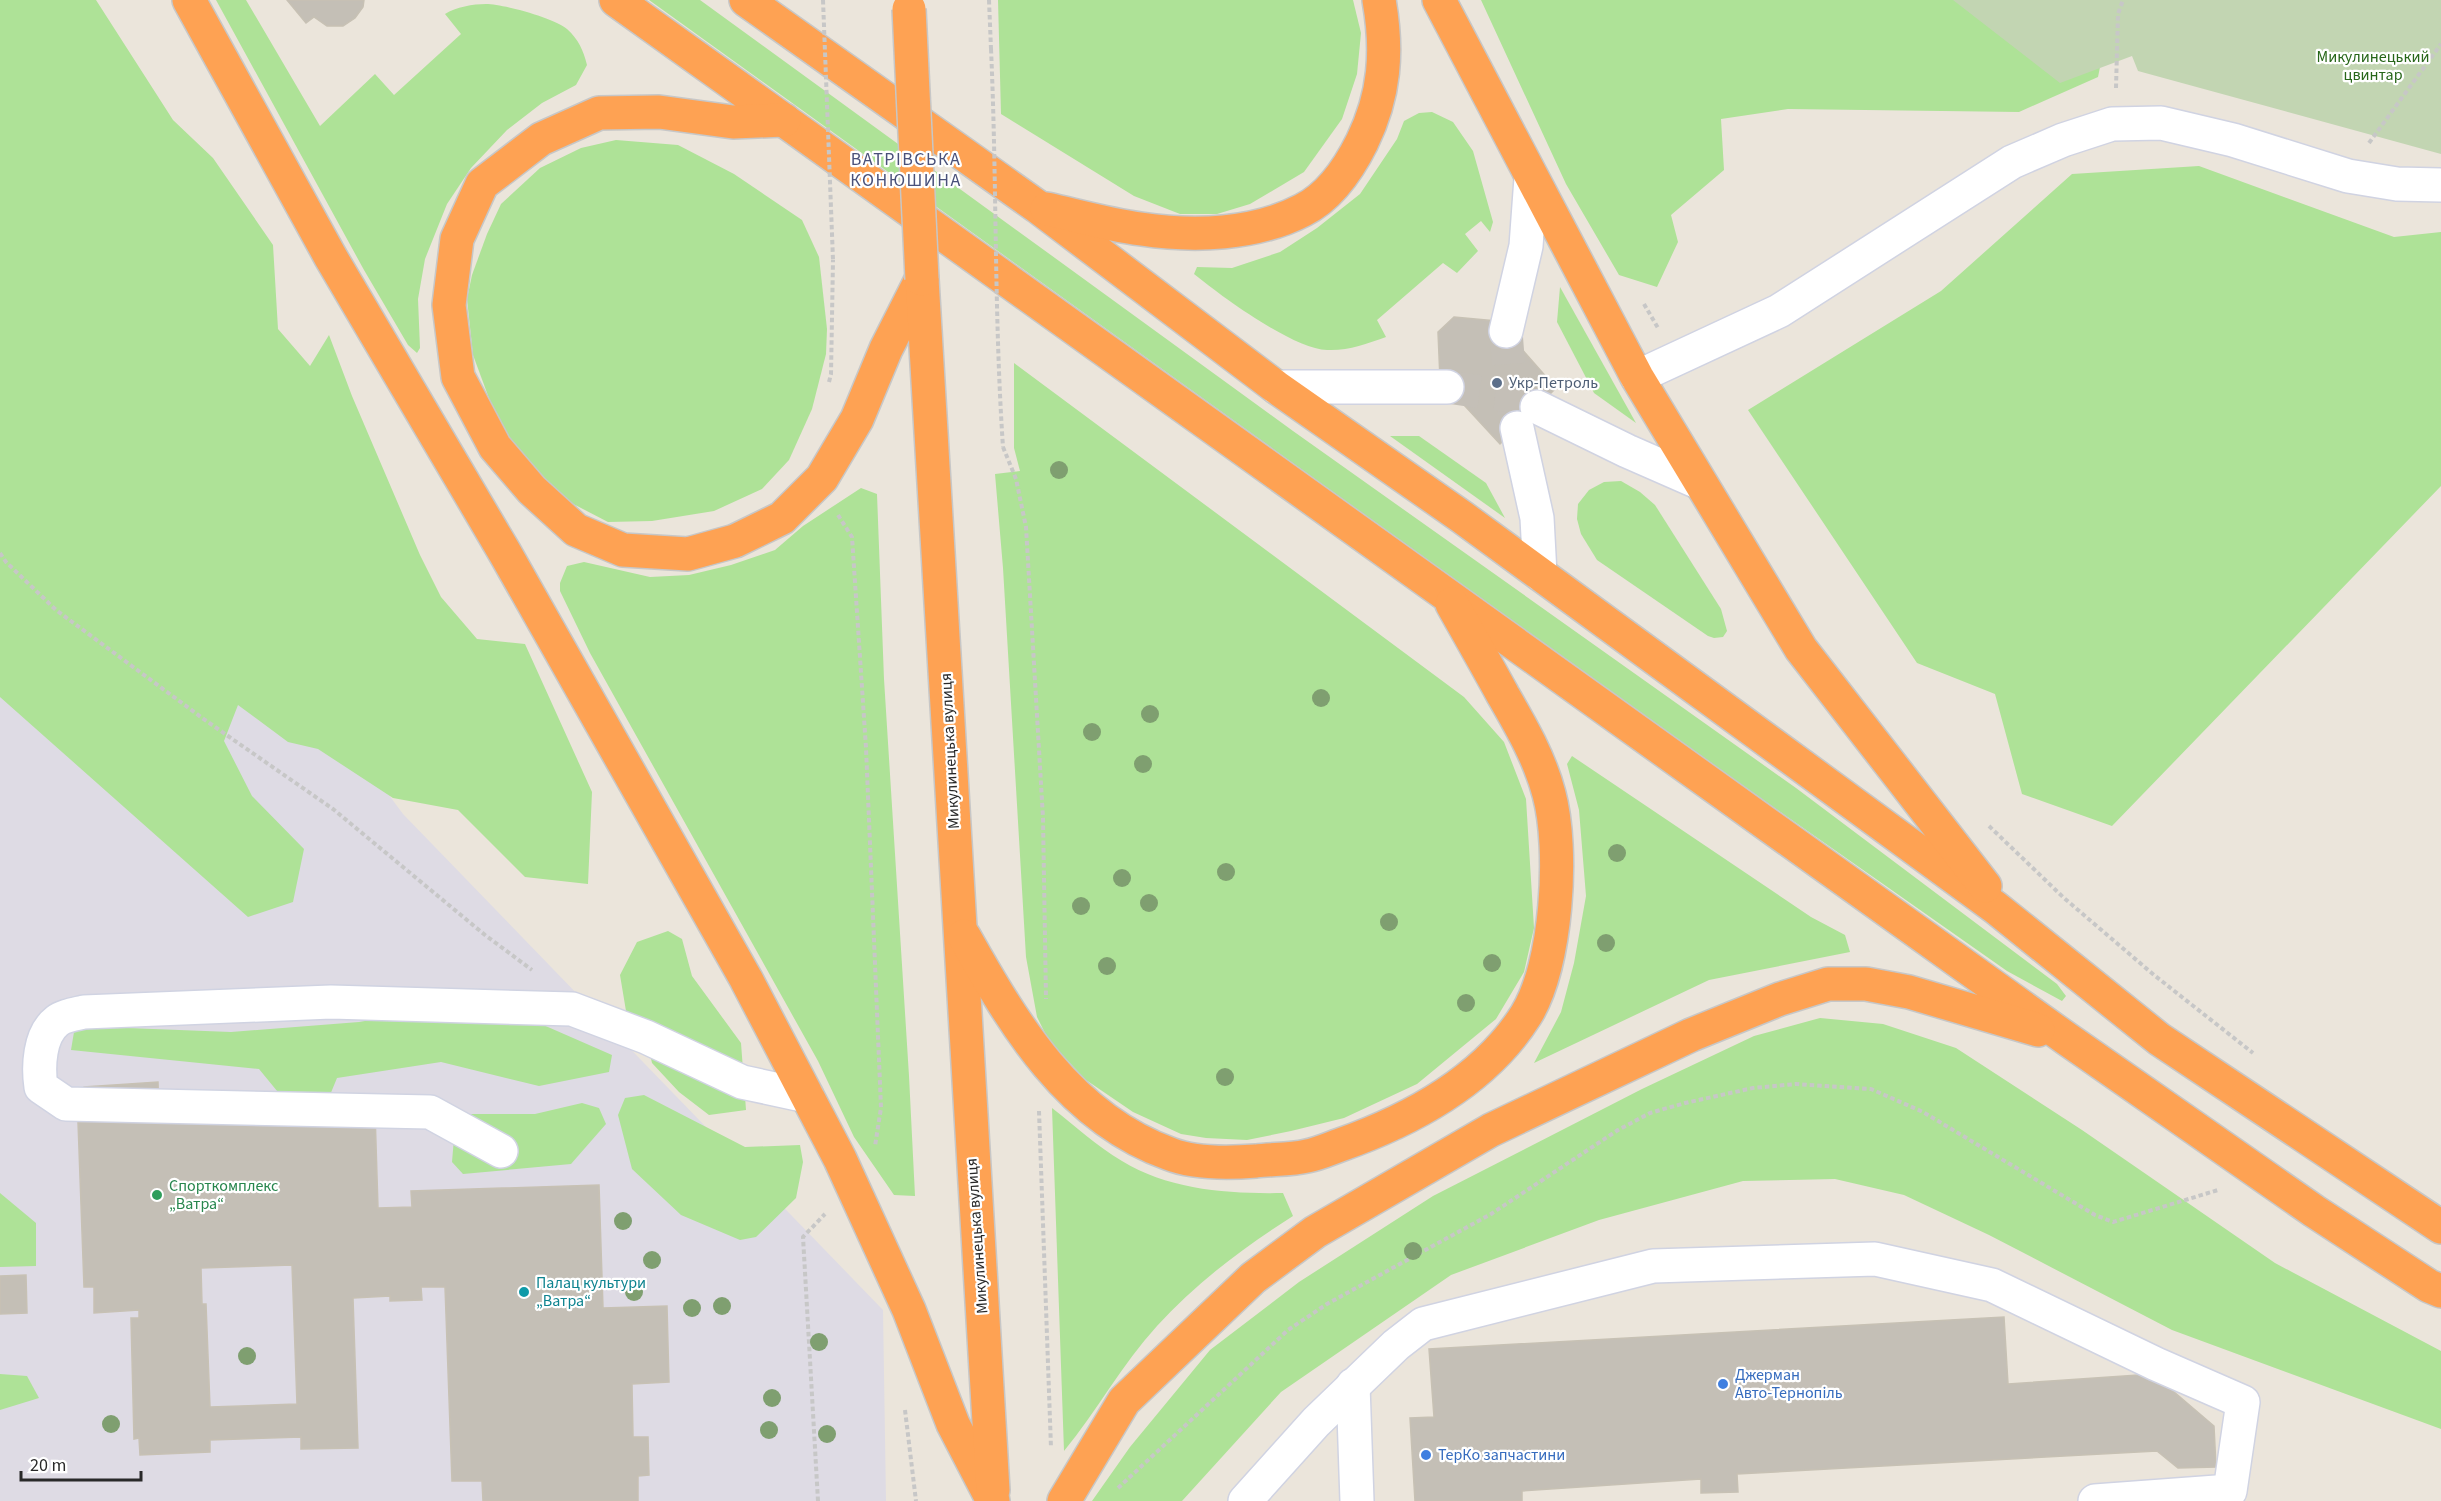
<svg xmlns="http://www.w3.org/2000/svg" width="2441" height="1501" font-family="'Source Sans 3',sans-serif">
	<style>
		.industrial { fill: #dedbe4 }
		.green { fill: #aee297 }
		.cemetery { fill: #c2d5b2 }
		.building { fill: #c4bfb6; stroke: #c7c1b4; stroke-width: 1.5; fill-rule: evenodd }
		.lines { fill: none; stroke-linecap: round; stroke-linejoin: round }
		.minor-tunnel { stroke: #c4bfb7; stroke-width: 33; stroke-dasharray: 33 16; stroke-linecap: butt }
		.minor-casing { stroke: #d0d3e2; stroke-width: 36 }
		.highway-casing { stroke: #c7c7c7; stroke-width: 36 }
		.path { stroke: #c7c7c7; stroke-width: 4; stroke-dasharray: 4.5 3; stroke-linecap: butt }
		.minor { stroke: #fff; stroke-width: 33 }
		.highway { stroke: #fea253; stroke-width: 33 }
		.highway-bridge-casing { stroke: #c7c7c7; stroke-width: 36; stroke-linecap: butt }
		.path-bridge { stroke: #c7c7c7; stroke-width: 4; stroke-dasharray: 4.5 3; stroke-linecap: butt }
		.highway-bridge { stroke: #fea253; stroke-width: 33 }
		.tree { fill: #7f9f70 }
		.service-dot { fill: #5c6f8a; stroke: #fff; stroke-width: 2 }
		.leisure-dot { fill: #2e9e5b; stroke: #fff; stroke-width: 2 }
		.culture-dot { fill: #0f9aa8; stroke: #fff; stroke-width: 2 }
		.shop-dot { fill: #3f7fe0; stroke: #fff; stroke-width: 2 }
		.labels { text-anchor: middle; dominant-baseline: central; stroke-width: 4.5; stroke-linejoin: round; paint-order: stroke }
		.park-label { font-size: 16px; fill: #276619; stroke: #fff }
		.service-label { font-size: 16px; fill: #4e5e75; stroke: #fff; text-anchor: start }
		.street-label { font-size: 16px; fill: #292929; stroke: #fff }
		.leisure-label { font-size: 16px; fill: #27864d; stroke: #fff; text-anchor: start }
		.culture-label { font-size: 16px; fill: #0d838f; stroke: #fff; text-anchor: start }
		.shop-label { font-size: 16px; fill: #366cbe; stroke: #fff; text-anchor: start }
		.neighbourhood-label { font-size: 18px; letter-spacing: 1.5px; fill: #4a517a; stroke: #fff }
	</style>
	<rect width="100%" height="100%" fill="#ebe5db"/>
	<path class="industrial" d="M0,272l403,542 480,496 3,191h-886z"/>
	<g class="green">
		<path d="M0,0h96l77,120 40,38 60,87 5,84 32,37 19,-31 23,61 68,159 21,42 36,42 48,5 67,148 -4,92 -63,-7 -67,-67 -65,-12 -75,-49 -30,-7 -50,-37 -14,36 28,55 52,53 -11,53 -45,15 -248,-220z"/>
		<path d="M216,0h30l74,126 55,-52 19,21 67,-61 -16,-20c11,-7 28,-10 41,-10 17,0 68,14 81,25 12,11 16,21 20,36l-11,20 -34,18 -35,27 -36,38 -24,36 -22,55 -7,40 2,49 -3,5 -9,-8 -44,-75z"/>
		<path d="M649,0h51l593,431 503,357 261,196 9,12 -4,5 -55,-30 -325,-228z"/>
		<path d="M998,0h355l8,33 -4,41 -15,45 -38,53 -54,32 -33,10h-37l-46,-18 -133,-82z"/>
		<path d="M1481,0h484l137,57 -4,20 -79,35 -231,-3 -67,10 3,51 -53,45 7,27 -21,45 -38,-12 -53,-91z"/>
		<path d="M1432,112l21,10 20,29 20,71 -3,10 -9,-11 -16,13 13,17 -21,22 -14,-10 -66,57 9,17c-20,7 -38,14 -59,13 -34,-1 -106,-54 -133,-76l3,-7 35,1 48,-16 37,-24 43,-34 37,-55 7,-18 15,-8z"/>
		<path d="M616,140l62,5 56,29 68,46 17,37 8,72 -1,25 -14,55 -23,51 -27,29 -48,22 -62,10 -44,1 -54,-28 -54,-66 -27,-73 -6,-56 5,-24 15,-41 14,-30 39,-36 41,-20z"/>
		<path d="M2199,166l195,71 47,-5v254l-329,340 -90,-32 -27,-100 -78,-31 -169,-253 193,-119 131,-117z"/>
		<path d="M1560,287l76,136 -42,-30 -37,-71z"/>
		<path d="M1014,363l450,334 40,45 22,57 8,129 -10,44 -28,47 -79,65 -73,34 -53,13 -44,9 -41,-2 -25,-4 -48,-22 -47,-32 -37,-39 -12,-24 -11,-60 -23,-389 -8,-94 25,-3 -6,-23z"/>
		<path d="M1390,436h29l67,47 19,35z"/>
		<path d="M1621,481l19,11 15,13 66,104 6,22 -4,6 -9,1 -6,-2 -111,-76 -16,-26 -4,-15 1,-15 11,-14 15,-8z"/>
		<path d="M861,488l16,6 7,185 25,397 6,120 -21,-1 -40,-58 -36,-76 -228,-408 -30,-62v-8l7,-17 17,-4 66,15 39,-2 42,-10 44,-15 28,-24z"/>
		<path d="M1572,756l239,161 34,18 5,17 -141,28 -175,83 27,-51 13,-49 12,-67 -7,-86 -12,-46z"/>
		<path d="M668,931l14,8 10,37 49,67 5,67 -37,5 -30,-23 -27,-29 -6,-26 -20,-26 -6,-36 17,-33z"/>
		<path d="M454,1006l55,4 103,45 -3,17 -70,14 -98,-24 -104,16 -7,17 -48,2 -23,-28 -188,-19 4,-24 156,6 128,-10z"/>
		<path d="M1820,1018l63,6 73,24 126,82 193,133 166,88v78l-269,-99 -183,-95 -85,-40 -69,-16 -92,2 -144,39 -148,55 -170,117 -99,109h-90l38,-54 80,-97 89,-68 134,-86 209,-107 112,-53z"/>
		<path d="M644,1095l101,52 55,-2 3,17 -7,36 -40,39 -16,3 -59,-25 -49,-46 -14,-54 7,-17z"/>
		<path d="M582,1103l17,5 7,16 -35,40 -108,10 -11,-12 3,-36 11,-12h69z"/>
		<path d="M1052,1108c23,18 45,38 70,53 47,29 107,33 161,32l10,23c-49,31 -97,67 -136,110 -35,38 -60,85 -93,125z"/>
		<path d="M0,1193l36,30v43l-36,1z"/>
		<path d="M0,1374l27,2 12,22 -39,12z"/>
	</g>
	<path class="cemetery" d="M1953,0h488v154l-303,-83 -6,-15 -72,27z"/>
	<g class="building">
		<path d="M287,0h77l-1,7 -8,11 -12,8h-16l-13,-9 -8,6z"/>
		<path d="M1454,317l43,4 59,67 -56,56 -60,-65 -2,-47z"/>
		<path d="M158,1082l1,36 216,-6 3,96 34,-1 -1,-16 188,-6 4,123 64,-2 2,76 -37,2 1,53h15l1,38 -11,1v25h-155l-1,-20h-30l-7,-194h-24l1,13 -32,1v-5l-37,2 5,150 -57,1v-12l-91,3v12l-70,3 -1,-17 -5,1 -3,-121h8v-8l-45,3v-26h-10l-6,-165h6v-35zM292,1265l5,139 -87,3 -4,-103h-4l-1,-36z"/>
		<path d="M26,1275l1,38 -27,1v-38z"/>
		<path d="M2004,1317l4,67 145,-10 61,52 2,41 -38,1 -21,-17 -420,23 1,18 -37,1v-14l-179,12v10h-107l-5,-83 24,-1 -5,-68z"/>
	</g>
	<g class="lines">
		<g class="minor-tunnel">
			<path d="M1506,331l5,65 6,32"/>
			<path d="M1447,387l64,9 19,8"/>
		</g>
		<defs>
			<g id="minor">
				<path d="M1506,331l20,-85 5,-68"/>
				<path d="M1637,377l142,-66 233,-149 51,-22 49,-16 49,-1 72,17 115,36 49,8 44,1"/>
				<path d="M1276,387h171"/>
				<path d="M1537,407l90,44 73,32"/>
				<path d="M1517,428l20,90 3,56"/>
				<path d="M501,1151l-71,-39 -364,-8 -25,-17c-3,-20 -2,-52 16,-66 6,-5 19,-7 27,-9l247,-10 241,7 74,28 96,45 65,14"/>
				<path d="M1353,1385l4,116"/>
				<path d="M1245,1501l71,-79 80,-77 27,-21 230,-58 222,-7 117,26 164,79 87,38 -13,89 -135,10"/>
			</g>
			<g id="highway">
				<path d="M189,0l141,256 175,297 241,426 94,180 69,151 44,114 40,77"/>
				<path d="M616,0l1451,1039 247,172 115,75 12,5"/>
				<path d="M746,0l292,207 238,180 186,130 534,391 163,131 282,188"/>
				<path d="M1439,0l198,377 164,272 184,237"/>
				<path d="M784,120l-51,2 -74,-10 -60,1 -58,26 -59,45 -25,55 -8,66 9,72 37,70 37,43 44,40 47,20 65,4 47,-13 47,-23 40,-40 35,-59 29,-70 35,-69"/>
				<path d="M1047,209c31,7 63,16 94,20 53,8 114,6 162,-19 26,-13 46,-42 59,-68 23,-47 26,-91 17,-142"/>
				<path d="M922,279l71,1211"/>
				<path d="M964,936c50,89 105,182 206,218 25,10 59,9 86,7 16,-2 35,-1 51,-5 11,-2 22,-7 33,-11 71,-25 145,-65 186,-130 31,-49 38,-166 23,-221 -9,-35 -28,-68 -46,-99 -17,-31 -34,-61 -51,-91"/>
				<path d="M1064,1501l60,-100 129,-123 62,-46 176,-102 200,-95 89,-36 48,-15h38l43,8 129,38"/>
			</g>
		</defs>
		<use href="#minor" class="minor-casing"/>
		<use href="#highway" class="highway-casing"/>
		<g class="path">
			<path d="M989,0l2,49"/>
			<path d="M2116,88l2,-74 5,-14"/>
			<path d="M2369,143l72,-99"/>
			<path d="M1644,304l14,24"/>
			<path d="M829,382l2,-8 2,-114"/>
			<path d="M1003,447l13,32 10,48 17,291 3,181"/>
			<path d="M838,515l14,22 14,211 15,360 -6,38"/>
			<path d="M0,553l6,9 50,48 149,110 128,89 152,126 47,35"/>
			<path d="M1989,826l75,72 90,77 99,78"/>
			<path d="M1039,1111l12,337"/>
			<path d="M905,1410l11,91"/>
			<path d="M1118,1488l170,-158 39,-26 164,-90 127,-84 32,-17 35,-10 68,-15 43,-4 75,5 52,23 172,103 18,7 105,-32"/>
			<path d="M818,1501l-15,-264 22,-23"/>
		</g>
		<use href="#minor" class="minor"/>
		<use href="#highway" class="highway"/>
		<defs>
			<path id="highway-bridge" d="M909,9l13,270"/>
		</defs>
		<use href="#highway-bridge" class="highway-bridge-casing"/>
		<g class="path-bridge">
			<path d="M823,0l10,260"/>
			<path d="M991,49c6,133 3,266 12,398"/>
		</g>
		<use href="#highway-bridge" class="highway-bridge"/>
	</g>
	<g class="tree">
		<circle cx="1059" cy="470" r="9"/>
		<circle cx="1321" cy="698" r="9"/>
		<circle cx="1150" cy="714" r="9"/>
		<circle cx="1092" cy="732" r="9"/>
		<circle cx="1143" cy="764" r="9"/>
		<circle cx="1617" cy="853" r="9"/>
		<circle cx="1226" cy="872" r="9"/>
		<circle cx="1122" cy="878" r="9"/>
		<circle cx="1149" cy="903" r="9"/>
		<circle cx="1081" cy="906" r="9"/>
		<circle cx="1389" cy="922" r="9"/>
		<circle cx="1606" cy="943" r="9"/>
		<circle cx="1492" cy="963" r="9"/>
		<circle cx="1107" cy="966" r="9"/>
		<circle cx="1466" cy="1003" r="9"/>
		<circle cx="1225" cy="1077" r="9"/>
		<circle cx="623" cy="1221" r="9"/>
		<circle cx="1413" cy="1251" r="9"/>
		<circle cx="652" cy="1260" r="9"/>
		<circle cx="634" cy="1292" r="9"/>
		<circle cx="722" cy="1306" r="9"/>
		<circle cx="692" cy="1308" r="9"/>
		<circle cx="819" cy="1342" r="9"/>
		<circle cx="247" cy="1356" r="9"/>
		<circle cx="772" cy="1398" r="9"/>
		<circle cx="111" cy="1424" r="9"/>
		<circle cx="769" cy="1430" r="9"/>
		<circle cx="827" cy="1434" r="9"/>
	</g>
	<circle class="service-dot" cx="1497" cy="383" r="6"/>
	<circle class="leisure-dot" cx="157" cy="1195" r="6"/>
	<circle class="culture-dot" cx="524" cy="1292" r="6"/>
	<g class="shop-dot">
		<circle cx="1723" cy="1384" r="6"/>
		<circle cx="1426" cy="1455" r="6"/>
	</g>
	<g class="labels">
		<g class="park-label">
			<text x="2373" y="57">Микулинецький<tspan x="2373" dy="18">цвинтар</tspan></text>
		</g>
		<g class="service-label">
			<text x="1509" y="383">Укр-Петроль</text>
		</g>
		<g class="street-label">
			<text transform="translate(950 751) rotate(-93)">Микулинецька вулиця</text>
			<text transform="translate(977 1236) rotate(-94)">Микулинецька вулиця</text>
		</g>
		<g class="leisure-label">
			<text x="169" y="1186">Спорткомплекс<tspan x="169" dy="18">„Ватра“</tspan></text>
		</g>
		<g class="culture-label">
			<text x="536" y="1283">Палац культури<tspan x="536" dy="18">„Ватра“</tspan></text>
		</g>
		<g class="shop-label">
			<text x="1735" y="1375">Джерман<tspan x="1735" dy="18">Авто-Тернопіль</tspan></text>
			<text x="1438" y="1455">ТерКо запчастини</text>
		</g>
		<g class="neighbourhood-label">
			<text x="906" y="159">ВАТРІВСЬКА<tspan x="906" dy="21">КОНЮШИНА</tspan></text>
		</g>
	</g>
	<path d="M21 1471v9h120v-9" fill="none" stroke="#292929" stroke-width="3"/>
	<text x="30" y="1471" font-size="18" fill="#292929" stroke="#ffffff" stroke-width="4.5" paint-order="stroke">20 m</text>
</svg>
